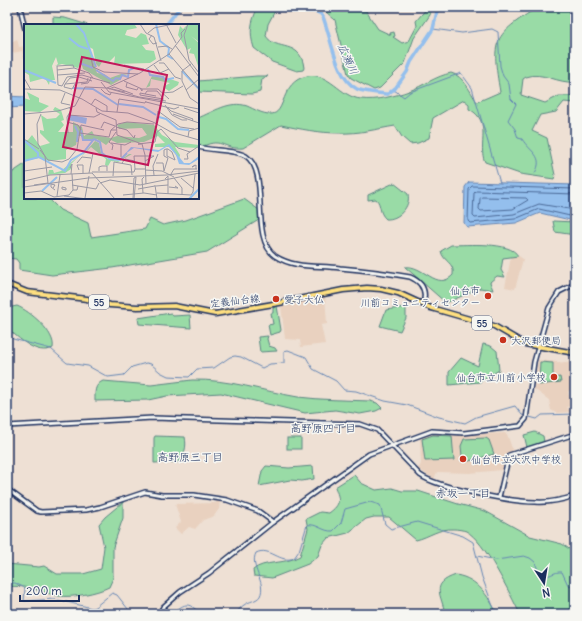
<svg xmlns="http://www.w3.org/2000/svg" width="582" height="621" font-family="Delius,'Klee One',sans-serif">
	<style>
		.built { fill: #e9d1bf }
		.green { fill: #99dba6; stroke: #5a8582 }
		.water { fill: #94bfed; stroke: #6485b4 }
		.lines { fill: none; stroke-linecap: round; stroke-linejoin: round }
		.shore { stroke: #4b6997; stroke-width: 1 }
		.stream { stroke: #6485b4; stroke-width: 1 }
		.river { stroke: #94bfed; stroke-width: 3.5 }
		.secondary-casing { stroke: #1b2f5e; stroke-width: 6 }
		.primary-casing { stroke: #1b2f5e; stroke-width: 7 }
		.secondary { stroke: #f6f6f2; stroke-width: 3 }
		.primary { stroke: #fedf80; stroke-width: 4 }
		.poi-dot { fill: #c8321e; stroke: #f6f6f2; stroke-width: 1.5 }
		.labels { text-anchor: middle; dominant-baseline: central; stroke-width: 3; stroke-linejoin: round; paint-order: stroke }
		.shield { fill: #f6f6f2; stroke: #5d6b8a; stroke-width: 1 }
		.shield-label { font-size: 9px; font-weight: bold; fill: #1b2f5e }
		.poi-label { font-size: 10px; fill: #1b2f5e; stroke: #f6f6f2; text-anchor: start }
		.street-label { font-size: 10px; fill: #1b2f5e; stroke: #f6f6f2 }
		.water-label { font-size: 11px; font-style: italic; fill: #395382; stroke: #f6f6f2 }
		.neighbourhood-label { font-size: 11px; fill: #1b2f5e; stroke: #f6f6f2 }
		.inset-river { fill: none; stroke: #94bfed; stroke-width: 2 }
		.inset-road { fill: none; stroke: #9a99a5; stroke-width: 1 }
		.view { fill: #c2185b; fill-opacity: 0.15; stroke: #c2185b; stroke-width: 2 }
		.inset-edge { fill: none; stroke: #1b2f5e; stroke-width: 2 }
	</style>
	<rect width="100%" height="100%" fill="#eee0d4"/>
	<filter id="ink" filterUnits="userSpaceOnUse"><feTurbulence type="fractalNoise" baseFrequency=".025" numOctaves="2"/><feDisplacementMap in="SourceGraphic" scale="8" xChannelSelector="R" yChannelSelector="G"/><feConvolveMatrix kernelMatrix="1 2 1 2 8 2 1 2 1" color-interpolation-filters="sRGB"/></filter>
	<g filter="url(#ink)">
		<g class="built">
			<path d="M17,39l2,8 6,-1v11l-2,1 -1,-7 -13,3 -2,-10z"/>
			<path d="M519,256l4,3 -8,30 -10,-2 6,-30z"/>
			<path d="M325,296l2,28 -6,1 4,19 -24,3 -1,-7 -15,-1 -4,-34z"/>
			<path d="M570,355h4l-1,33 -5,4 4,14 -5,1 4,5 -15,1 -5,-3 -2,-10 -15,-11 4,-29 29,3 2,-1z"/>
			<path d="M433,433l27,2 44,-2 3,1 6,17 -7,3 -4,16 -32,3 -33,-1 -3,7 -16,-10 3,-5 -1,-26z"/>
			<path d="M217,500l3,1 -1,8 -5,7 -11,4 -8,9 -6,-2 -8,7 -6,-6 6,-6 -6,-18 41,-1z"/>
		</g>
		<g class="green">
			<path d="M258,7h19l-9,17 -2,12c10,16 35,3 38,32l-1,2 -6,1 -25,-9 -18,-14c-5,-15 -3,-27 4,-41z"/>
			<path d="M315,7h19l11,4h21l12,18 13,6 -1,-2 4,-1 1,4 -2,1 9,6 7,-2 8,-15 -1,-5 12,-14h4l-2,8 -16,23 -9,25 -25,25 -6,2 -23,-12 -3,-4 -13,-54 -10,-9z"/>
			<path d="M538,7h37v75c-17,2 -32,-11 -49,-5l-3,2 -2,16 24,8 14,-7h16v7l-11,-1 -8,10 -16,3 -8,16 15,7 8,37 -1,4 -34,-5 -35,-12c-8,-16 8,-41 -16,-53v-5l-5,-4 -31,18 -4,20 -11,5 -8,1 -8,-7 -7,-11c-18,3 -37,8 -56,7 -20,0 -39,-4 -58,-8l-38,23c-21,2 -21,-13 -45,1v-31c15,-6 32,-18 49,-12 7,3 15,8 23,8 17,1 9,-32 37,-38 23,-4 33,21 54,23 15,2 34,-3 48,-8 14,-5 27,-15 42,-18 13,3 19,19 26,29l23,-10c-9,-53 -7,-56 38,-85z"/>
			<path d="M53,17l12,1 23,7h-35z"/>
			<path d="M257,76h11l-6,3 -2,13 -8,2 -54,-2v-11z"/>
			<path d="M25,164v34h23l12,12 28,13 3,14 54,-8 5,-10 13,6 23,-5 58,-21 15,11 3,8 -55,34 -95,16 -60,7 -33,-5v-7l-3,-4 -9,-1v-82z"/>
			<path d="M394,183l14,11c3,13 -10,26 -22,25 -8,-7 -4,-14 -10,-20l-8,1v-5z"/>
			<path d="M553,221l22,1v13l-20,-3z"/>
			<path d="M451,245c15,0 60,-4 67,11l-15,2 -2,12 4,7 -8,-1 -7,6 3,8 -13,-2 -34,15 -41,-36c18,-3 32,25 48,8 2,-13 -10,-13 -12,-24z"/>
			<path d="M17,306c13,5 39,27 36,42 -17,8 -34,-10 -46,-20v-20z"/>
			<path d="M277,306l4,24 -1,2 -10,3 -2,-10 5,-1 -2,-11h2v-5z"/>
			<path d="M406,307v11l-6,13 -20,-5 6,-16z"/>
			<path d="M171,313l2,3 17,-1 1,13 -52,-4 -1,-6z"/>
			<path d="M268,336l-1,3 2,7 6,2 2,3 -17,1 -2,-15z"/>
			<path d="M483,344l8,2 6,5 2,19 -19,12 -31,3v-13l12,-14 17,8z"/>
			<path d="M540,362l13,1v15l7,-1 1,5 -22,3z"/>
			<path d="M192,380c37,-1 70,11 106,17 24,3 48,3 72,4l7,2 5,5 -6,3 -16,3 -25,-4 -30,3 -84,-20 -54,3 -19,4 -53,1c0,-9 -1,-16 8,-20l48,4z"/>
			<path d="M535,432l8,4 1,6 -17,5 -3,-12z"/>
			<path d="M433,435l19,1 2,24 -29,1 -3,-22z"/>
			<path d="M155,436l30,1c2,10 0,17 -7,25l-24,1v-25z"/>
			<rect x="287" y="438" width="14" height="11"/>
			<path d="M486,438l3,2 5,14 -25,7 -7,-5 -1,-10 3,-7z"/>
			<path d="M266,466l23,2 24,-2 1,13 -12,2 -12,-1 -31,6 3,-15z"/>
			<path d="M354,475l7,8 15,7 16,-2 10,3h16l40,13 27,7 45,25 32,8 13,9v61h-55c-10,-20 -35,-73 -54,-83 -3,-1 -9,-2 -12,-2 -15,-1 -25,8 -38,11l-27,-23h-15l-8,2 -18,14 -20,5 -6,7 -4,11 -10,8 -36,14 -18,-2 -1,-6c11,-10 31,-5 47,-14l8,-27 -2,-10 14,-7 9,1c12,-9 11,-13 6,-26z"/>
			<path d="M123,502v16l-10,29v31l-4,9c-12,6 -37,11 -51,9 -18,-4 -32,-12 -51,-9v-23l32,3 5,-1 13,8h26l18,-5 3,-22 -5,-23 6,-7z"/>
			<path d="M456,575c23,4 31,21 42,39h-53c-3,-19 -16,-30 11,-39z"/>
		</g>
		<g class="water">
			<path d="M7,96l18,1v10l-18,1z"/>
			<path d="M469,182l106,3v34l-5,1 -30,-7 -24,10 -49,4 -3,-4 1,-36z"/>
		</g>
		<g class="lines">
			<g class="shore">
				<path d="M575,189l-103,-3 -3,3 -1,32 2,2 45,-4 24,-10 31,7 5,-1"/>
				<path d="M575,194l-99,-3 -2,2 -1,23 2,2 39,-4 25,-10 36,6"/>
				<path d="M482,197l44,1 2,2 -15,9 -32,2 -2,-2 1,-10z"/>
			</g>
			<g class="stream">
				<path d="M433,29l29,4 30,-4 6,3 2,34 3,10 6,8 2,15 5,5 -8,16 7,9 3,9 4,1c8,13 23,17 13,34"/>
				<path d="M394,90l10,7 6,-5 51,-19 11,15 28,95"/>
				<path d="M7,333l6,6 38,10 16,14 21,3 20,11 16,-2 8,-8 14,-4 5,1 9,8 8,4 21,1 8,-8 17,-1 16,-11 5,-1 6,1 21,11 8,-4 14,-1v-12l4,-1 18,7 7,12 23,12 8,9 12,1 29,10 22,4 32,12 26,6 11,-6 39,-11 7,9 15,4 5,-4 33,-1"/>
				<path d="M477,556l19,4 28,-4 6,2 5,4 5,14c9,2 14,-5 22,-4l6,13 7,2"/>
				<path d="M7,583h8l10,5 -1,13 30,-2 38,9 3,-1 17,-14 5,2 15,19"/>
				<path d="M170,614c16,-10 16,-14 31,0"/>
				<path d="M235,614c4,-3 5,-7 9,-9 5,-4 13,-4 16,-9 7,-14 -11,-29 -4,-43 14,-7 24,11 38,5l5,-7 8,-26c10,-2 16,7 26,6l8,-8 4,-14 25,-7 10,3 5,19 6,5 26,-7 46,14 10,6 9,35 14,37"/>
			</g>
			<g class="river">
				<path d="M305,7l16,7 2,3c8,20 13,62 34,72 3,2 26,5 31,5l7,-6 -1,2 13,-18 4,-10 22,-33 5,-22"/>
				<path d="M166,25l14,-18"/>
			</g>
			<defs>
				<g id="secondary">
					<path d="M20,7l5,22"/>
					<path d="M198,147c13,4 37,2 48,9 25,17 3,82 29,100 20,13 43,9 65,12 23,2 47,5 70,9 12,5 17,14 13,27"/>
					<path d="M7,426l146,-8 207,6 17,6 43,45c18,13 92,27 116,27 13,1 26,-2 39,-6"/>
					<path d="M7,489l30,22 4,1 45,-2 14,-3 45,-15 17,3h32l33,5 31,11 15,11"/>
					<path d="M499,497l10,-42 66,-21"/>
					<path d="M159,614l4,-7 17,-15 29,-19 64,-51 96,-68 63,-23 32,2 56,-7 6,-7 8,-57 15,-54 10,-16 16,-8"/>
				</g>
				<path id="primary" d="M7,284l20,8 60,7 23,6 27,2 37,-1 41,8 64,-11 64,-13 24,-2 14,1 17,4 33,15 63,18 31,18 50,9"/>
			</defs>
			<use href="#secondary" class="secondary-casing"/>
			<use href="#primary" class="primary-casing"/>
			<use href="#secondary" class="secondary"/>
			<use href="#primary" class="primary"/>
		</g>
	</g>
	<g class="poi-dot">
		<circle cx="488" cy="296" r="4"/>
		<circle cx="276" cy="299" r="4"/>
		<circle cx="503" cy="340" r="4"/>
		<circle cx="554" cy="377" r="4"/>
		<circle cx="463" cy="459" r="4"/>
	</g>
	<g class="labels">
		<g class="shield">
			<rect x="89" y="295" width="20" height="14" rx="3"/>
			<rect x="472" y="316" width="20" height="14" rx="3"/>
		</g>
		<g class="shield-label">
			<text x="99" y="302">55</text>
			<text x="482" y="323">55</text>
		</g>
		<g class="poi-label">
			<text x="480" y="290" text-anchor="end">仙台市<tspan x="480" dy="12">川前コミュニティセンター</tspan></text>
			<text x="284" y="299">愛子大仏</text>
			<text x="511" y="340">大沢郵便局</text>
			<text x="546" y="377" text-anchor="end">仙台市立川前小学校</text>
			<text x="471" y="459">仙台市立大沢中学校</text>
		</g>
		<g class="street-label">
			<text transform="translate(235 301) rotate(-7)">定義仙台線</text>
		</g>
		<g class="water-label">
			<text transform="translate(348 59) rotate(65)">広瀬川</text>
		</g>
		<g class="neighbourhood-label">
			<text x="323" y="428">高野原四丁目</text>
			<text x="190" y="457">高野原三丁目</text>
			<text x="463" y="493">赤坂一丁目</text>
		</g>
	</g>
	<g transform="translate(24 24)">
		<rect width="175" height="175" fill="#eee0d4"/>
		<path d="M0,0l111,1 2,3 -10,2 -2,5 11,3 5,-5 5,2 3,9 -7,1 4,5 8,1 2,8 -6,4 -36,1 1,-8 -6,6h-7l-3,5 -3,-3 -3,-15 -4,-2 8,26 7,1 6,4 11,-4h8l-7,1 -2,5 -9,5 -28,-16 -2,-7 -3,6 -16,-4 -7,2 3,-2 -2,-7 -4,9 3,14h-5l-1,5 -4,-7 -15,4 -1,-7 -5,-3zM164,0h11v18l-8,-6 8,7 -1,23 -4,-12 -5,-1 2,-5 -4,2 -9,-15 2,-9 3,3zM128,52l18,3 9,3 -1,3 -9,6 -6,-4 7,-4 -19,-4 -1,7 -4,2zM3,68l12,6v4l10,4 -9,6 -16,-1v-13l6,2zM31,83l6,3 3,10 -3,1 3,4 -6,7h15v-10l9,5 2,9 8,-5 2,4 17,3 6,-2 22,2 8,-3 -5,-7 -23,1 -2,-4 9,-3 28,3 8,10 13,7 24,3v3l-24,-1 5,8 -1,5 -8,-13h-16v-3l10,-1 -7,-7 -14,6 -27,1 -6,-3 -5,5 -9,-6 -12,2 -4,-5h-3l-2,9 -10,5v9l-17,2 -10,-3 -15,3v-21h4l4,-5 8,11 10,-3 -10,-10v-3l4,1 -3,-16 6,4 9,-1 4,-4 -7,-4zM71,117l4,2 2,10 7,6 11,2 10,-7h3l-14,8 -7,-1 -3,5 -3,-1 1,-6 -15,-12 -10,10zM56,131l-9,9v5l-6,4 -17,2 1,-5h4l1,3 7,-2z" fill="#99dba6"/>
		<path d="M48,91l15,3 -1,6 -18,-4v-4zM145,120l15,19h6l9,-7v3l-10,6 -10,-1 -3,-9 -8,-9 -10,6 -24,-4 -9,6 6,-7 28,3z" fill="#94bfed"/>
		<path class="inset-river" d="M52,0l8,9 12,34M132,0l4,17 9,7 -1,8 5,3M45,14l10,8 9,3M56,39l13,5M124,45l2,6 13,2 2,3 9,-2M0,46l32,13M72,46l17,11 3,-3 4,1 2,-4 6,2 1,-7 5,-2M158,47l17,18M49,64l20,1 25,16M95,80l24,3 13,8M135,93l7,2 12,10 11,1M51,102l3,6 -1,10M57,106l2,10h10M1,117l13,12v4M0,137l15,-4 26,14 6,-11 12,-7 11,-14 6,3 2,11 8,6 10,1 7,-7M18,167l15,-14M165,175l10,-10"/>
		<path class="inset-road" d="M116,0l6,9 8,4 7,24M142,0l10,19M164,0l-4,11 5,25 10,13M124,9l6,-5 19,-4M128,11l-3,4 4,5 4,-1M151,21l24,32M134,23l9,-1 5,3M145,30l30,35M67,34l2,9 11,5 34,2M135,39h5l11,14 6,2M167,40l-9,7v10l8,17 9,6M100,41l20,4M130,41l6,8 9,-4M33,46l17,-2M34,51l27,-2M0,54l7,12M100,57l18,8M77,58l8,10 90,17M103,59l-1,4 11,3 1,-2M41,60l5,-6 9,-1 13,4M41,60l22,-2 1,-4M41,60l-1,3 8,2 3,-5M57,60l7,-1 3,-5M38,62l-4,-1 -1,-19 16,-1 1,3 15,5 4,5M38,62l5,-9 15,-2 28,8M83,64l32,9 27,4M116,64l2,3v-2h16l11,10M0,65l36,1 22,9 20,12 26,2 25,9 18,10 28,8M77,65l4,4 5,2 1,-2M85,65l5,-2 19,7M88,65l13,3M162,66l13,-11M41,69l-4,10 9,2M138,69l11,-1 10,-6M121,70l2,-3h10l6,7v3M116,71l23,4M116,71v-2l16,3M122,78l28,7 5,-2M67,81l4,-6 12,7v6M141,81l7,10 10,5h5M72,84l1,4 19,8 1,15 25,9 3,11 1,29M144,84l3,3 22,8 -1,2M160,84l15,5M134,87l22,16 14,2M93,88l2,-13 26,4 1,-2M0,90l34,-3 17,-5 10,-19 22,1 33,-15 29,-19 13,-17 -1,-4 4,-4M149,90l26,9M44,91l26,2 6,-3M43,98l11,3 3,5M132,99l2,-12M92,103l11,3 7,8 1,-3M77,104l3,-6 11,4M137,105l17,19 12,4M87,106l7,-6 9,-2 27,2M44,109l-1,-16 4,-7 -2,-3M56,109l29,4 2,-7h5M164,113l1,-6 10,-3M0,115l15,10M87,119l14,2 6,-3M117,120h-3l17,-2 2,-10 4,-3M16,126l8,10 14,2 7,-3 8,-10 4,-24 23,5M88,126l1,-5 -4,-3 7,-10M97,133v-13M160,135h4l-1,-5 12,-8M53,139l5,-6 9,1M98,139l3,-4 10,2M132,139h7l1,8M171,141l-3,2 4,-2v4M46,144l2,-4 -1,10M111,145l-1,-13h20l-9,5M55,146l-2,-5h6v8M121,146l17,1 12,6M0,147l28,-4M75,147v-4l3,-1h5v5M140,147l4,-13 -4,-2v-6l2,-1h2l4,3 3,8 -8,-4v-7M68,148h42l1,-3h10M65,149l4,-20M48,150l1,16M147,150l3,-5h23M130,151l-1,-9 5,-12M89,152l1,-14 17,3 1,10M150,154l8,10v7M157,154l12,10M141,155l3,-3v18M0,157l26,-6 42,-2 23,26M76,159l10,-3 30,5 59,-12M10,161l14,-2 -3,-27 -7,-12 -1,-20 4,-10M48,161l24,4 3,-6M131,161l2,14M132,162l12,-1M0,163l64,-9 79,-3 32,-4M38,163l4,1v2l-4,-1zM145,163l9,1 -3,-2M29,164l2,-3 -4,-1v3l4,3M114,165l17,-3M169,168l2,-18M0,169l17,-2 13,6 15,-2 4,-5h4l1,-4M119,169l-1,-14 2,-2M133,169l34,2 2,-3M99,171l21,-2 13,2M33,172l3,-21M40,172l23,3M61,174l4,-22M109,175l1,-21 2,-1 -2,22"/>
		<path class="view" d="M58,33l85,18 -19,90 -85,-18z"/>
		<rect width="175" height="175" class="inset-edge"/>
	</g>
	<rect width="582" height="621" fill="none" stroke="#f6f6f2" stroke-width="24"/>
	<rect x="12" y="12" width="558" height="597" fill="none" stroke="#1b2f5e" stroke-width="1.5" filter="url(#ink)"/>
	<g transform="translate(544 583) rotate(168)" stroke="#f6f6f2" stroke-width="3" paint-order="stroke">
	<path d="M0-3L7 15L0 10L-7 15Z" fill="#1b2f5e"/>
	<text y="-6" font-size="11" font-weight="bold" text-anchor="middle" fill="#1b2f5e">N</text>
	</g>
	<path d="M20 595v6h59v-6" fill="none" stroke="#1b2f5e" stroke-width="2"/>
	<text x="26" y="595" font-size="12" fill="#1b2f5e" stroke="#f6f6f2" stroke-width="3" paint-order="stroke">200 m</text>
</svg>
